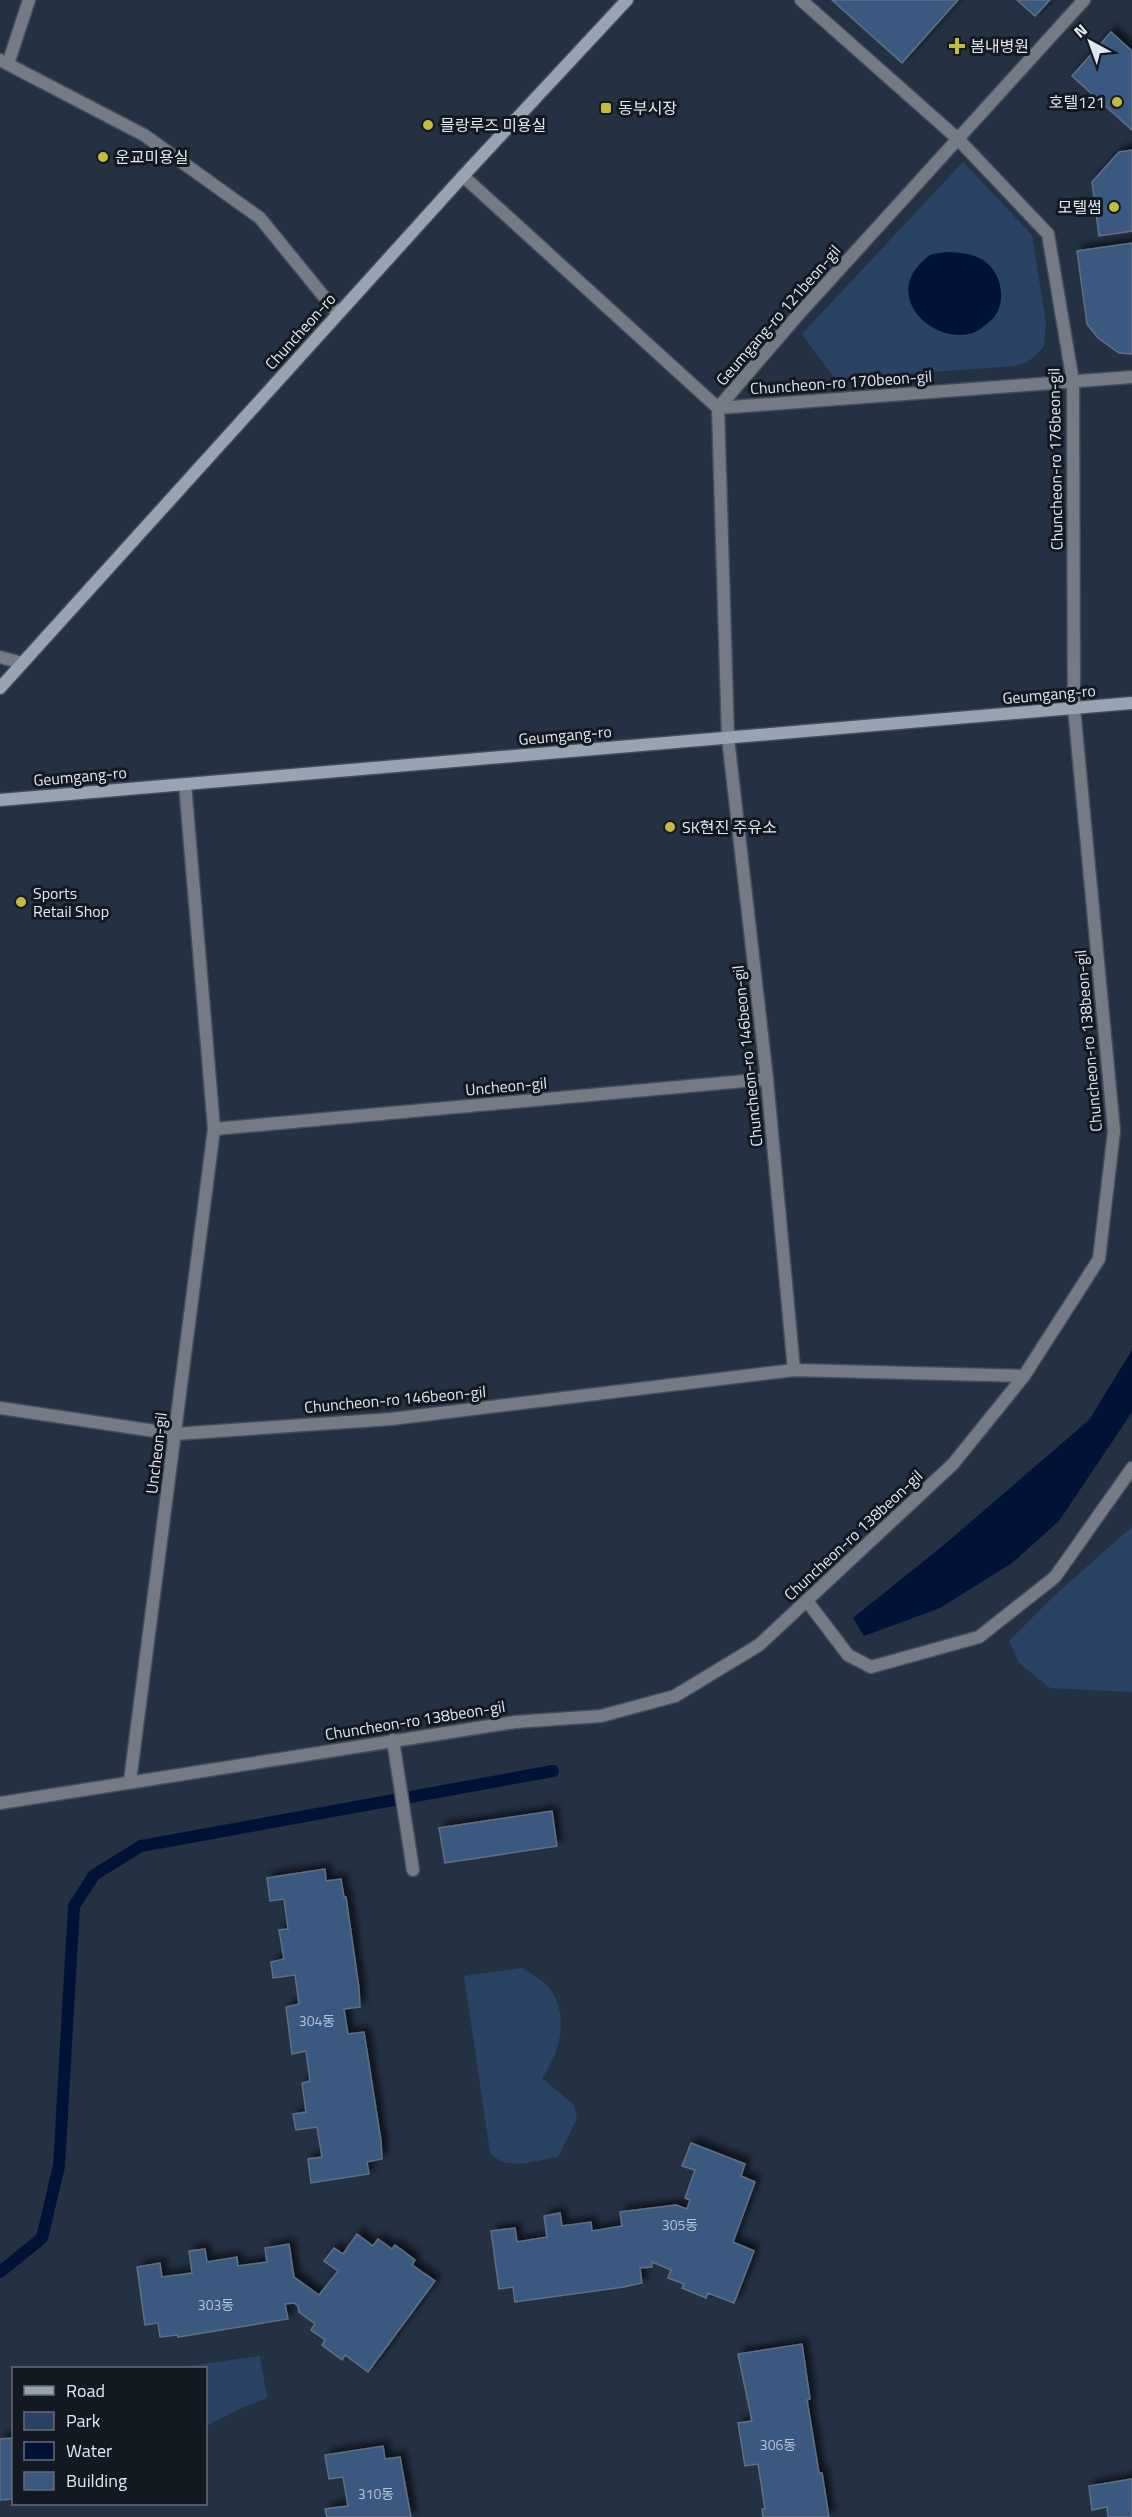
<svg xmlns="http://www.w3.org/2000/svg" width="1132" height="2517" font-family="'Titillium Web','Noto Sans KR',sans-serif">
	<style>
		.green { fill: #2a4364 }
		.water { fill: #001336 }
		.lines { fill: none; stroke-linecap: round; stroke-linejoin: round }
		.stream { stroke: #001336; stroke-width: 12 }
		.building { fill: #3a5981; stroke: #606f83; stroke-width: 1.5; filter: url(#shadow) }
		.lane-casing { stroke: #424e5f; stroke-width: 15 }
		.street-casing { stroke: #424e5f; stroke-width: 15 }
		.secondary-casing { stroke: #424e5f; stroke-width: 15 }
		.lane { stroke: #747b84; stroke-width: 12 }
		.street { stroke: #747b84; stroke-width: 12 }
		.secondary { stroke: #99a4b3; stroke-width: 12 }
		.poi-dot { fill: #c4bc3d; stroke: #131921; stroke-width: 2 }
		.labels { text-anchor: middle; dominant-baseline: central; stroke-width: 6; stroke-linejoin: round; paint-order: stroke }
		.number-label { font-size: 14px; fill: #b6c4d6 }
		.poi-label { font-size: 16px; fill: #dfe7f2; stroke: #131921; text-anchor: start }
		.street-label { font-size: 16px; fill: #dfe7f2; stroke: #131921 }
	</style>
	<defs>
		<filter id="shadow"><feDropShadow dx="5.5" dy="-5.5" stdDeviation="3" flood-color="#0009"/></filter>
	</defs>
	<rect width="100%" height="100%" fill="#243143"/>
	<g class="green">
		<path d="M963,162l69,73 14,88 -2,24 -16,15 -14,4 -179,13 -33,-45z"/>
		<path d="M1132,1527v165l-82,-4 -31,-25 -10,-22 46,-46z"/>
		<path d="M522,1968c9,6 25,14 30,24 17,27 7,62 -10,86l32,27 3,13 -19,39c-22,3 -53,16 -68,-5l-26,-176z"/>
		<path d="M260,2356l7,42 -24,9 -37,19v-58h-32z"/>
	</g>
	<g class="water">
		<path d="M948,252c13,1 23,1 35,8 20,12 26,48 5,63 -4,3 -10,8 -15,10 -40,12 -87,-34 -53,-69 3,-3 6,-7 10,-9 5,-2 12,-2 18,-3z"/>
		<path d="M1132,1350v62l-73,109 -47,42 -72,45 -76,28 -11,-18 92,-74 144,-124z"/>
	</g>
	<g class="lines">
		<path class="stream" d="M0,2272l42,-34 17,-72 15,-260 20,-31 47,-29 412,-75"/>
	</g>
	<g class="building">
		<path d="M832,0h126l-56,63z"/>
		<path d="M1017,0h33l-15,16z"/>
		<path d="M1111,32l21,19v79l-60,-54z"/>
		<path d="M1132,150v81l-33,5 -7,-54 27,-30z"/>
		<path d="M1132,243v111l-13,-1 -21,-15 -11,-14 -10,-73z"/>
		<path d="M552,1811l5,35 -112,17 -6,-35z"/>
		<path d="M325,1869l1,12 15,-2 3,18h2l13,91 1,19 -16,2 4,25 16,-2 17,109 1,18 -15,3 2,12 -58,9 -3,-24 14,-2 -5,-30 -21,3 -3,-16 13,-2 -4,-29 8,-2 -4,-30 -14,3 -6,-47 13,-3 -4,-29 -22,3 -2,-16 13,-3 -5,-29 9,-1 -4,-30 -14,2 -3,-23z"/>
		<path d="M691,2143l54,21 -4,12 14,6 -22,60 21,9 -20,52 -26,-10 -2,5 -24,-10 2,-4 -16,-6 3,-8 -19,-8v5l-12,1 2,15 -18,4 -109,15 -2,-15 -14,2 -8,-58 24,-3 2,14 30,-5 -3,-21 16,-3 2,13 29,-4 1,9 30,-5 -2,-14 56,-7 11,4 3,-9 -5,-2 10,-28 -13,-4z"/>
		<path d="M357,2234l16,12 5,-7 14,10 3,-4 20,15 -3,5 23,16 -67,91 -23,-17 -3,5 -20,-15 3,-5 -14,-10 4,-6 -16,-12 -1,-6 -4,-3 -9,1 3,15 -110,18v-2l-18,2 -2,-14 -13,2 -8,-58 23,-4 2,14 30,-4 -3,-22 16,-2 2,13 30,-5 1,9 29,-4 -2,-14 24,-4 5,33 25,18 19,-24 -14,-10 10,-13 9,6z"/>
		<path d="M802,2344l8,55 -3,1 12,73h3l7,44h-66l-1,-8h3l-7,-45 -13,2 -7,-43 14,-2 -14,-67z"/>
		<path d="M14,2438v61l-14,1v-61z"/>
		<path d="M383,2446l2,13 15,-2 11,60h-84l-2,-8 23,-3 -5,-29 -14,2 -4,-24z"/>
		<path d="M1132,2479v38h-24l-1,-10 -15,3 -3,-24z"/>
	</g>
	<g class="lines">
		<defs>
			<path id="lane" d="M807,1601l41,54 23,12 108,-30 76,-60 77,-109"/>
			<g id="street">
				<path d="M0,60l144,75 116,83 78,96"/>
				<path d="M8,64l21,-64"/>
				<path d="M463,176l255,232 414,-31"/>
				<path d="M0,657l22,6"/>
				<path d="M214,1129l553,-50"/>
				<path d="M794,1370l-27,-291 -39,-341 -10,-330 80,-93 286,-315"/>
				<path d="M0,1408l175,26 216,-15 403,-49 230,6"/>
				<path d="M393,1740l20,130"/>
				<path d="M130,1781l84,-652 -29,-345"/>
				<path d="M0,1803l515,-81 86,-6 74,-20 84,-51 194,-181 71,-88 75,-117 15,-128 -40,-423 -1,-326 -25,-148 -90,-95 -157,-139"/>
			</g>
			<g id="secondary">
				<path d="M0,688l463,-512 164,-176"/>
				<path d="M0,800l1132,-97"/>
			</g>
		</defs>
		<use href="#lane" class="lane-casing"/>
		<use href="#street" class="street-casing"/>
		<use href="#secondary" class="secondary-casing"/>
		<use href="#lane" class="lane"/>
		<use href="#street" class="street"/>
		<use href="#secondary" class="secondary"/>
	</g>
	<g class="poi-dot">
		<path d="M954 37h6v6h6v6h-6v6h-6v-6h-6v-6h6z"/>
		<circle cx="1117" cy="102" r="6"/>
		<rect x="600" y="102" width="12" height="12" rx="3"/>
		<circle cx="428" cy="125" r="6"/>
		<circle cx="103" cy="157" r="6"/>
		<circle cx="1114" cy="207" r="6"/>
		<circle cx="670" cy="827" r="6"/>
		<circle cx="21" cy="902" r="6"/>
	</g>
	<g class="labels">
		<g class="number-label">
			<text x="317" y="2020">304동</text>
			<text x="680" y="2224">305동</text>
			<text x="216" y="2304">303동</text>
			<text x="778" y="2444">306동</text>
			<text x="376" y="2493">310동</text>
		</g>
		<g class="poi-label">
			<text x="970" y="46">봄내병원</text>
			<text x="1105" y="102" text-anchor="end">호텔121</text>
			<text x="618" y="108">동부시장</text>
			<text x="440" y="125">믈랑루즈 미용실</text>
			<text x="115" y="157">운교미용실</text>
			<text x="1102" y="207" text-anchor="end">모텔썸</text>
			<text x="682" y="827">SK현진 주유소</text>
			<text x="33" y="893">Sports<tspan x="33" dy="18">Retail Shop</tspan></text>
		</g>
		<g class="street-label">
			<text transform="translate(778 315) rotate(-49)">Geumgang-ro 121beon-gil</text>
			<text transform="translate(300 331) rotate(-48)">Chuncheon-ro</text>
			<text transform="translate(841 382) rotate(-4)">Chuncheon-ro 170beon-gil</text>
			<text transform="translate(1055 459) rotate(-91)">Chuncheon-ro 176beon-gil</text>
			<text transform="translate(1049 694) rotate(-5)">Geumgang-ro</text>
			<text transform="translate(565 735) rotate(-5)">Geumgang-ro</text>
			<text transform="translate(80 776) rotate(-5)">Geumgang-ro</text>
			<text transform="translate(1088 1041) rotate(-95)">Chuncheon-ro 138beon-gil</text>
			<text transform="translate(747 1056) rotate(-96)">Chuncheon-ro 146beon-gil</text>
			<text transform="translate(506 1086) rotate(-5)">Uncheon-gil</text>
			<text transform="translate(395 1399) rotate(-5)">Chuncheon-ro 146beon-gil</text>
			<text transform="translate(156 1453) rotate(-83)">Uncheon-gil</text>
			<text transform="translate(853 1535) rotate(-43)">Chuncheon-ro 138beon-gil</text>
			<text transform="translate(415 1720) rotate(-9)">Chuncheon-ro 138beon-gil</text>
		</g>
	</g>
	<rect x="12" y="2367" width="195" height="138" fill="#131921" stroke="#656b75" stroke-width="1.5"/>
	<rect x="24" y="2386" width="30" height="9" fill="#99a4b3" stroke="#656b75" stroke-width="1.5"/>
	<text x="66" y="2397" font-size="18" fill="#dfe7f2">Road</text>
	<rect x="24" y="2412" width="30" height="18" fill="#2a4364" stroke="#656b75" stroke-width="1.5"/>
	<text x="66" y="2427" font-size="18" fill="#dfe7f2">Park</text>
	<rect x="24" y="2442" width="30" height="18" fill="#001336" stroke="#656b75" stroke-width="1.5"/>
	<text x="66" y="2457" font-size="18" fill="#dfe7f2">Water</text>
	<rect x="24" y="2472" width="30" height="18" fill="#3a5981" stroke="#656b75" stroke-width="1.5"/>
	<text x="66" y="2487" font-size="18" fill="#dfe7f2">Building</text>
	<g transform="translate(1090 42) rotate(319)" stroke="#131921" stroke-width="4.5" paint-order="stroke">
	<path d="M0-4.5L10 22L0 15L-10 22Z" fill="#dfe7f2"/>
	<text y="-9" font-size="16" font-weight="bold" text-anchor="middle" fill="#dfe7f2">N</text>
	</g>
</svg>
